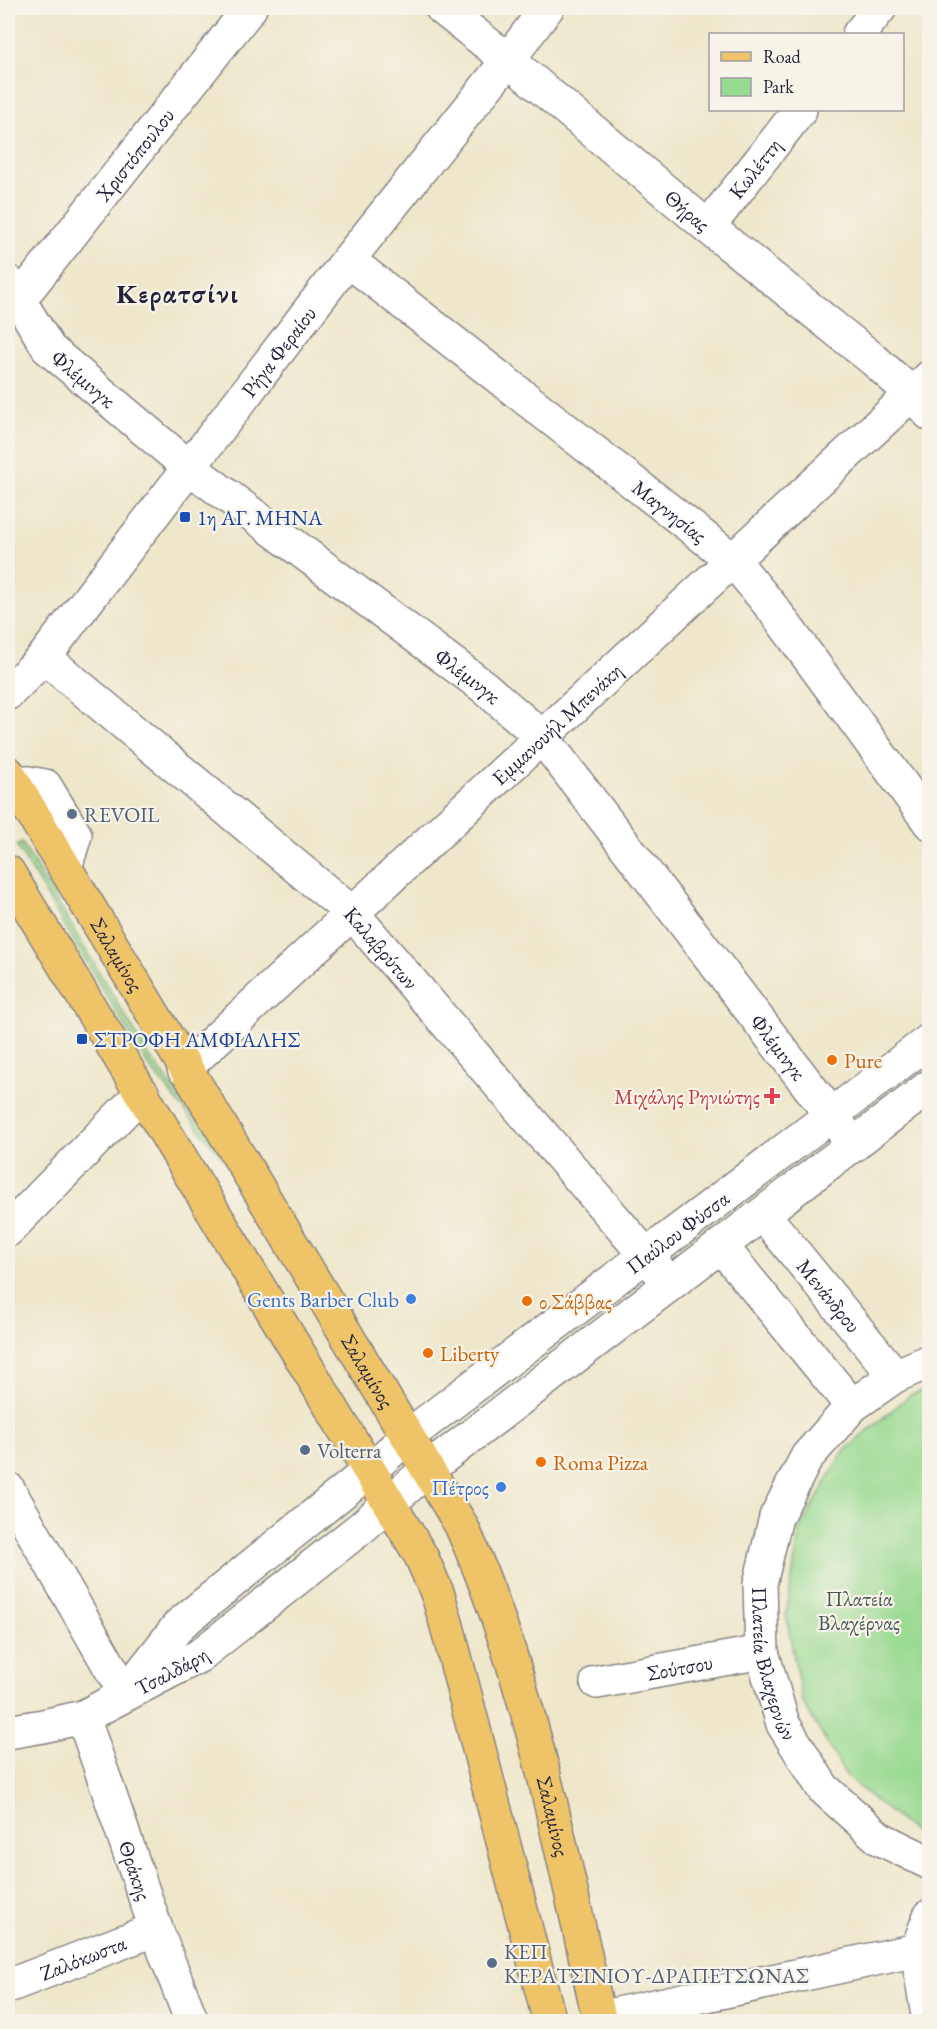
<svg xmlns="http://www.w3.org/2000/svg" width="937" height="2029" font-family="'EB Garamond',serif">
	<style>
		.green { fill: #99da91; stroke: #5e7e66; stroke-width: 1.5 }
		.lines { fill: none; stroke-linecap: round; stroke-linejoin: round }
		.minor-casing { stroke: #888483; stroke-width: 36 }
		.major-casing { stroke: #888483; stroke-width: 36 }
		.minor { stroke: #fff; stroke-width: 33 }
		.major { stroke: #efc469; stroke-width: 33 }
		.transit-dot { fill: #1a4fb4; stroke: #f7f3e8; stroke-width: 2 }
		.service-dot { fill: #5c6f8a; stroke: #f7f3e8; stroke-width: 2 }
		.food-dot { fill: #e8710a; stroke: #f7f3e8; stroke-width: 2 }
		.health-dot { fill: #e0444e; stroke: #f7f3e8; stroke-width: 2 }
		.shop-dot { fill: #3f7fe0; stroke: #f7f3e8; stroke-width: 2 }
		.labels { text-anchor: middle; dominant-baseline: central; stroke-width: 4.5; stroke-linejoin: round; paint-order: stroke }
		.street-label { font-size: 21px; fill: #22223b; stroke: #f7f3e8 }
		.transit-label { font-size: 21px; fill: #164399; stroke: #f7f3e8; text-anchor: start }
		.service-label { font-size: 21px; fill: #4e5e75; stroke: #f7f3e8; text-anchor: start }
		.food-label { font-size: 21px; fill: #c56008; stroke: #f7f3e8; text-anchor: start }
		.health-label { font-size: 21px; fill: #be3a42; stroke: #f7f3e8; text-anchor: end }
		.shop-label { font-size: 21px; fill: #366cbe; stroke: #f7f3e8; text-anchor: end }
		.park-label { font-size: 21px; fill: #465955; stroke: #f7f3e8 }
		.district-label { font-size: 27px; font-weight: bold; letter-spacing: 1.5px; fill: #22223b; stroke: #f7f3e8 }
	</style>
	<rect width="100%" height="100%" fill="#f7f3e8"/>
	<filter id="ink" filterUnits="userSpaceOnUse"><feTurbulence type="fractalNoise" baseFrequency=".0167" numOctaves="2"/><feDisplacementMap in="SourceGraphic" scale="12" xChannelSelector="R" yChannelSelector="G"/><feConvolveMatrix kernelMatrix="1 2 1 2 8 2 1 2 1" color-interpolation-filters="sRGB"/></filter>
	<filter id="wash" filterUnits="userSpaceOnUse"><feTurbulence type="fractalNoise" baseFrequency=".008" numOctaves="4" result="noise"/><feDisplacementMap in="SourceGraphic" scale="24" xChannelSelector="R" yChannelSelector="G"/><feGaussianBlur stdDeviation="1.35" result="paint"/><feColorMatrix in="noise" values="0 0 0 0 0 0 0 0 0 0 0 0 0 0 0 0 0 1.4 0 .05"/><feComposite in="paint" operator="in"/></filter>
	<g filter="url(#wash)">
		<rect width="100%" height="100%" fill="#eee7cb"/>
		<g class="green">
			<path d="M21,842l130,217 73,93 2,10 -78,-97 -131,-219z"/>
			<path d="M929,1388v450l-14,-5 -68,-56 -45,-76 -16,-86 14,-86 43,-77 67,-57z"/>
		</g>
	</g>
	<g filter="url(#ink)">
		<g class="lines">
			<defs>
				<g id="minor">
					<path id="s1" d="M442,8l66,52 200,167 166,133 38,34 18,20"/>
					<path d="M859,34l21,-26"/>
					<path id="s2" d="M708,227l92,-117"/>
					<path id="s3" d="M348,260l385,300 41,50 156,213"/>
					<path id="s4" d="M8,282l41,67 141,119 294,219 58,50 312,408"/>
					<path id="s5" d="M19,300l231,-292"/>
					<path id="s6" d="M44,657l308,256 309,360"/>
					<path id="s7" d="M8,693l36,-36 304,-397 160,-200 39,-52"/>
					<path d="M11,780l34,6 30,49 -10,33"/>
					<path id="s8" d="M184,1069l746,-692"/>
					<path id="s9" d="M763,1214l132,162"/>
					<path d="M8,1230l134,-137"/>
					<path d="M721,1246l131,160"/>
					<path id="s10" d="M930,1361l-35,15 -43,30 -45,51 -31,60 -16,67 2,68 21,72 40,64 56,50 51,25"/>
					<path d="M8,1489l117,204"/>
					<path id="s11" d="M597,1682l165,-30"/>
					<path id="s12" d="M132,1685l48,-61 190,-154 38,-34 522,-396"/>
					<path id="s13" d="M83,1717l73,212 36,93"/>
					<path id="s14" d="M8,1732l35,-6 40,-9 116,-61 163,-129 66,-58 502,-383"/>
					<path id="s15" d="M8,1986l148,-57"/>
					<path d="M599,2018l318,-68"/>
					<path d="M929,2022l-12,-72 13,-34"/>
				</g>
				<g id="major">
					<path id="s16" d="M8,773l453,752c70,155 101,331 139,497"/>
					<path d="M8,872l413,684 17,39 9,31 103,396"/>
				</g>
			</defs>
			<use href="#minor" class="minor-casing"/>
			<use href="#major" class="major-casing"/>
			<use href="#minor" class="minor"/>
			<use href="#major" class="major"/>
		</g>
	</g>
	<g class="transit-dot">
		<rect x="179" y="511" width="12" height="12" rx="3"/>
		<rect x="76" y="1033" width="12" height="12" rx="3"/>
	</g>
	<g class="service-dot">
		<circle cx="72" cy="814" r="6"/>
		<circle cx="305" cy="1450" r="6"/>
		<circle cx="492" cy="1963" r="6"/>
	</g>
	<g class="food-dot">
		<circle cx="832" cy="1060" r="6"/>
		<circle cx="527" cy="1301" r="6"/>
		<circle cx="428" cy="1353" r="6"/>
		<circle cx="541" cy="1462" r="6"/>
	</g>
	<path class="health-dot" d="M769 1087h6v6h6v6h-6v6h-6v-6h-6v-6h6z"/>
	<g class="shop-dot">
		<circle cx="411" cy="1299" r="6"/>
		<circle cx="501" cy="1487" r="6"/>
	</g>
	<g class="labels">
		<g class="street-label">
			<text stroke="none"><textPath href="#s5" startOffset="186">Χριστόπουλου</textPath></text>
			<text stroke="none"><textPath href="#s2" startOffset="75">Κωλέττη</textPath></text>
			<text stroke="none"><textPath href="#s1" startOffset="318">Θήρας</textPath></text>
			<text stroke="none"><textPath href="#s7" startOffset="436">Ρήγα Φεραίου</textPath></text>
			<text stroke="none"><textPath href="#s4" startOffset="124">Φλέμινγκ</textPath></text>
			<text stroke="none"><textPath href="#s3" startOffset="408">Μαγνησίας</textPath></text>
			<text stroke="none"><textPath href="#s4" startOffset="610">Φλέμινγκ</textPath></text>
			<text stroke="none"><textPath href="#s8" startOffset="508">Εμμανουήλ Μπενάκη</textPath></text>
			<text stroke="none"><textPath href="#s6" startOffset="446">Καλαβρύτων</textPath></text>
			<text stroke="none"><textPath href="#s16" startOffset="212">Σαλαμίνος</textPath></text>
			<text stroke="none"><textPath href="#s4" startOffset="1096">Φλέμινγκ</textPath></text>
			<text stroke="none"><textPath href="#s12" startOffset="711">Παύλου Φύσσα</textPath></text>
			<text stroke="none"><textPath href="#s9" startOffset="105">Μενάνδρου</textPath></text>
			<text stroke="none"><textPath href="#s16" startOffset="698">Σαλαμίνος</textPath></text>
			<text stroke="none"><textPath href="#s10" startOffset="376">Πλατεία Βλαχερνών</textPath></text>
			<text stroke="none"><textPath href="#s11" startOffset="84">Σούτσου</textPath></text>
			<text stroke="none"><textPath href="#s14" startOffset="176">Τσαλδάρη</textPath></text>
			<text stroke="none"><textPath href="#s16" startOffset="1184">Σαλαμίνος</textPath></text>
			<text stroke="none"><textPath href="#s13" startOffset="162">Θράκης</textPath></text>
			<text stroke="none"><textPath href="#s15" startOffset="80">Ζαλόκωστα</textPath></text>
		</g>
		<g class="transit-label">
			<text x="197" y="517">1η ΑΓ. ΜΗΝΑ</text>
			<text x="94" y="1039">ΣΤΡΟΦΗ ΑΜΦΙΑΛΗΣ</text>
		</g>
		<g class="service-label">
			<text x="84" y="814">REVOIL</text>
			<text x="317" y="1450">Volterra</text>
			<text x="504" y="1951">ΚΕΠ<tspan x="504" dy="24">ΚΕΡΑΤΣΙΝΙΟΥ-ΔΡΑΠΕΤΣΩΝΑΣ</tspan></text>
		</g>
		<g class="food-label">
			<text x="844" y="1060">Pure</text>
			<text x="539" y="1301">ο Σάββας</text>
			<text x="440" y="1353">Liberty</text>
			<text x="553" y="1462">Roma Pizza</text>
		</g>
		<g class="health-label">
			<text x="760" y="1096">Μιχάλης Ρηνιώτης</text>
		</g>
		<g class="shop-label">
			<text x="399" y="1299">Gents Barber Club</text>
			<text x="489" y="1487">Πέτρος</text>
		</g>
		<g class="park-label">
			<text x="859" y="1598">Πλατεία<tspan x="859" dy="24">Βλαχέρνας</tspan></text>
		</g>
		<g class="district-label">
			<text x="178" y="293">Κερατσίνι</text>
		</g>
	</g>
	<rect width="937" height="2029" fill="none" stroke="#f7f3e8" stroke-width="30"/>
	<rect x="709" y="33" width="195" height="78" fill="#f7f3e8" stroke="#a29fa3" stroke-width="1.5"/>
	<rect x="721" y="52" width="30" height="9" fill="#efc469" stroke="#a29fa3" stroke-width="1.5"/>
	<text x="763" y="63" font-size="18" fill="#22223b">Road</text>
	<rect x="721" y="78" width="30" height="18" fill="#99da91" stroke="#a29fa3" stroke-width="1.5"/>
	<text x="763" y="93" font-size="18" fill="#22223b">Park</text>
</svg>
